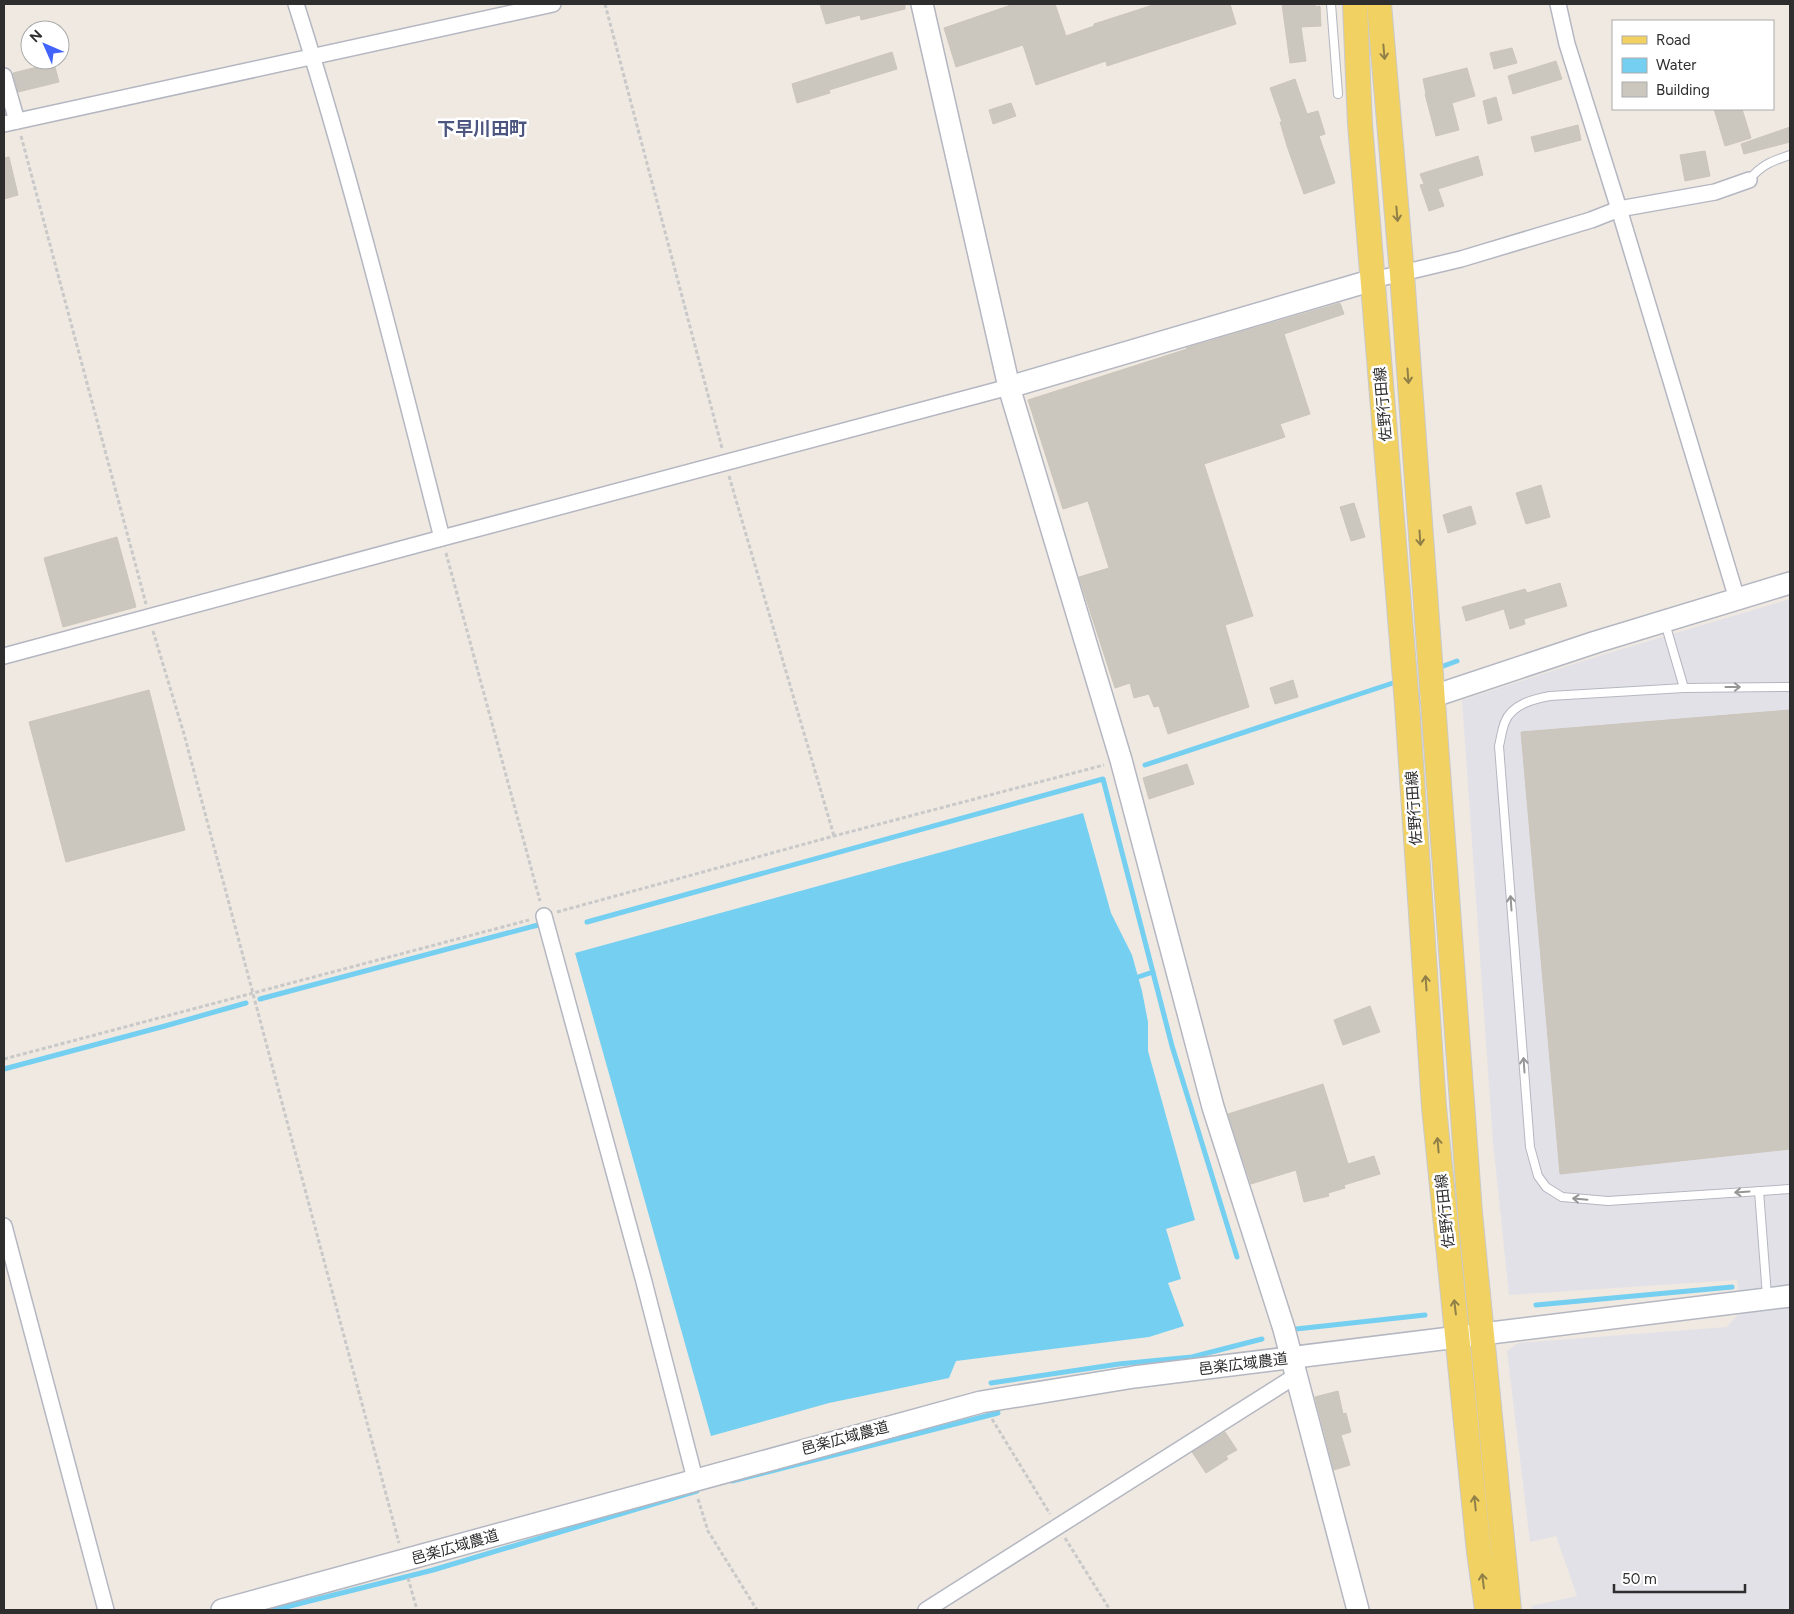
<svg xmlns="http://www.w3.org/2000/svg" width="1794" height="1614" font-family="Figtree,'Noto Sans JP',sans-serif">
	<style>
		.industrial { fill: #e3e1e8 }
		.water { fill: #75cff0 }
		.lines { fill: none; stroke-linecap: round; stroke-linejoin: round }
		.stream { stroke: #75cff0; stroke-width: 5 }
		.building { fill: #cbc7bf; stroke: #cbc5ba }
		.lane-casing { stroke: #b4b7c1; stroke-width: 10 }
		.street-casing { stroke: #b4b7c1; stroke-width: 18 }
		.secondary-casing { stroke: #b4b7c1; stroke-width: 24 }
		.primary-casing { stroke: #c9c9c9; stroke-width: 26 }
		.path { stroke: #c9c9c9; stroke-width: 3; stroke-dasharray: 4 2.5; stroke-linecap: butt }
		.lane { stroke: #fff; stroke-width: 8 }
		.street { stroke: #fff; stroke-width: 15 }
		.secondary { stroke: #fff; stroke-width: 21 }
		.primary { stroke: #f2d163; stroke-width: 24 }
		.oneway { stroke: #908048 }
		.oneway2 { stroke: #969696 }
		.labels { text-anchor: middle; dominant-baseline: central; stroke-width: 5; stroke-linejoin: round; paint-order: stroke }
		.street-label { font-size: 15px; fill: #2e2e2e; stroke: #fff }
		.quarter-label { font-size: 18px; font-weight: bold; fill: #4d5680; stroke: #fff }
	</style>
	<rect width="100%" height="100%" fill="#efe9e1"/>
	<g class="industrial">
		<path d="M1790,599v691l-51,5 -2,-15 -228,15 -16,-153 -31,-442 143,-46z"/>
		<path d="M1790,1305v305h-258l-1,-4 46,-10 -21,-60 -26,6 -23,-191 11,-8 209,-16 14,-16z"/>
	</g>
	<path class="water" d="M1083,813l28,100 21,42 10,36 6,31v29l47,169 -29,9 15,50 -13,4 16,43 -35,11 -193,24 -7,17 -120,25 -118,33 -136,-483z"/>
	<g class="lines">
		<g class="stream">
			<path d="M1438,668l19,-7"/>
			<path d="M1145,765l254,-84"/>
			<path d="M587,922l516,-143 69,267 65,211"/>
			<path d="M1132,979l21,-7"/>
			<path d="M260,999l278,-74"/>
			<path d="M4,1069l161,-43 81,-23"/>
			<path d="M1536,1305l196,-18"/>
			<path d="M1296,1329l129,-14"/>
			<path d="M991,1383l128,-19 73,-7 70,-18"/>
			<path d="M732,1481l266,-68"/>
			<path d="M274,1610l159,-40 264,-79"/>
		</g>
	</g>
	<g class="building">
		<path d="M820,4h85v5l-44,11 -1,-5 -34,9z"/>
		<path d="M1014,4h41l11,32 28,-10v-2l62,-20h74l6,20 -129,42 -1,-5 -70,24 -13,-40 -67,22 -12,-39z"/>
		<path d="M1282,4h33l1,3 4,-1 1,20 -20,1 5,34 -16,2z"/>
		<path d="M1512,48l5,15 -23,6 -4,-16z"/>
		<path d="M892,52l5,17 -68,21 1,3 -33,10 -5,-19z"/>
		<path d="M1556,61l6,18 -49,15 -5,-18z"/>
		<path d="M54,63l5,19 -41,10 -5,-19z"/>
		<path d="M1467,68l8,28 -23,7 7,27 -23,6 -11,-42h1l-3,-15z"/>
		<path d="M1295,79l12,35 11,-3 7,23 -6,2 16,47 -31,11 -17,-48 -7,-24h2l-12,-34z"/>
		<path d="M1496,97l6,23 -14,4 -5,-23z"/>
		<path d="M1011,103l5,13 -23,8 -4,-14z"/>
		<path d="M1714,109h28l9,29 -26,8z"/>
		<path d="M1578,125l3,15 -46,12 -4,-15z"/>
		<path d="M1790,127v15l-46,12 -3,-10z"/>
		<path d="M1705,151l5,25 -25,5 -5,-26z"/>
		<path d="M1478,156l5,19 -45,14 6,17 -15,5 -9,-26 4,-1 -4,-10z"/>
		<path d="M9,157l9,38 -14,4v-41z"/>
		<path d="M1340,303l4,11 -60,20 26,80 -30,10 5,13 -81,27 49,152 -28,9 24,82 -81,27 -9,-28 -5,1 -5,-13 -15,4 -4,-15 -15,5 -36,-111 30,-9 -21,-67 -25,8 -35,-109 159,-51 -1,-1z"/>
		<path d="M1541,485l9,32 -24,7 -10,-31z"/>
		<path d="M1354,503l11,34 -14,4 -11,-34z"/>
		<path d="M1471,506l5,18 -28,9 -5,-18z"/>
		<path d="M117,537l19,70 -73,20 -19,-69z"/>
		<path d="M1560,583l7,23 -43,13 1,5 -15,5 -6,-20 -38,12 -4,-14 63,-18 2,4z"/>
		<path d="M1293,680l5,17 -23,7 -5,-16z"/>
		<path d="M149,690l36,140 -119,32 -37,-140z"/>
		<path d="M1790,710v439l-230,25 -39,-442z"/>
		<path d="M1187,764l7,20 -45,15 -6,-21z"/>
		<path d="M1370,1006l10,26 -37,13 -9,-25z"/>
		<path d="M1323,1084l25,80 26,-8 6,18 -36,11 1,3 -17,5 1,3 -25,6 -8,-32 -45,14 -23,-70z"/>
		<path d="M1338,1391l5,23 3,-1 5,19 -10,3 9,30 -16,5 -19,-73z"/>
		<path d="M1225,1432l12,18 -11,6 2,3 -22,14 -14,-21z"/>
	</g>
	<g class="lines">
		<defs>
			<g id="lane">
				<path d="M1331,4l7,90"/>
				<path d="M1749,180c12,-15 23,-19 41,-25"/>
				<path d="M1665,623l19,65"/>
				<path d="M1790,687l-106,1 -134,8c-16,3 -38,8 -45,26 -3,7 -4,16 -6,24l31,401 8,29 8,11 16,10 46,4 182,-12"/>
				<path d="M1759,1191l8,105"/>
			</g>
			<g id="street">
				<path d="M296,4c56,176 100,354 146,534"/>
				<path d="M1558,4l9,40 52,165 118,390"/>
				<path d="M4,76l13,45"/>
				<path d="M4,124l549,-120"/>
				<path d="M1373,280l88,-21 130,-39 28,-11 96,-17 34,-12"/>
				<path d="M4,656l438,-118 567,-151"/>
				<path d="M544,916l99,362 52,201"/>
				<path d="M4,1226l102,384"/>
				<path d="M926,1610l371,-235"/>
			</g>
			<g id="secondary">
				<path d="M922,4l87,383 112,373 92,347 71,222 74,281"/>
				<path d="M1009,387l364,-107"/>
				<path d="M1431,697l165,-55 194,-59"/>
				<path d="M222,1610l759,-208 153,-25 656,-81"/>
			</g>
			<g id="primary">
				<path d="M1355,4l5,120 47,580 27,403 45,445 8,58"/>
				<path d="M1379,4l23,270 68,939 39,397"/>
			</g>
		</defs>
		<use href="#lane" class="lane-casing"/>
		<use href="#street" class="street-casing"/>
		<use href="#secondary" class="secondary-casing"/>
		<use href="#primary" class="primary-casing"/>
		<g class="path">
			<path d="M605,4l117,444"/>
			<path d="M21,136l125,468"/>
			<path d="M729,476l105,360"/>
			<path d="M446,553l94,348"/>
			<path d="M153,631l31,103 215,809"/>
			<path d="M557,912l277,-76 270,-71"/>
			<path d="M4,1059l525,-139"/>
			<path d="M992,1419l58,95"/>
			<path d="M698,1499l10,32 49,79"/>
			<path d="M1065,1538l45,72"/>
			<path d="M408,1578l9,32"/>
		</g>
		<use href="#lane" class="lane"/>
		<use href="#street" class="street"/>
		<use href="#secondary" class="secondary"/>
		<use href="#primary" class="primary"/>
	</g>
	<defs><path id="oneway-shaft" d="M-6 0H5M1.5-3L5.5 0L1.5 3" fill="none" stroke-width="1.6" stroke-linecap="round" stroke-linejoin="round" transform="scale(1.25)"/></defs>
	<g class="oneway">
		<use href="#oneway-shaft" transform="translate(1384 52) rotate(85)"/>
		<use href="#oneway-shaft" transform="translate(1397 214) rotate(85)"/>
		<use href="#oneway-shaft" transform="translate(1408 376) rotate(86)"/>
		<use href="#oneway-shaft" transform="translate(1420 538) rotate(86)"/>
		<use href="#oneway-shaft" transform="translate(1426 983) rotate(-94)"/>
		<use href="#oneway-shaft" transform="translate(1438 1145) rotate(-95)"/>
		<use href="#oneway-shaft" transform="translate(1455 1307) rotate(-97)"/>
		<use href="#oneway-shaft" transform="translate(1475 1503) rotate(-96)"/>
		<use href="#oneway-shaft" transform="translate(1483 1581) rotate(-97)"/>
	</g>
	<g class="oneway2">
		<use href="#oneway-shaft" transform="translate(1733 687)"/>
		<use href="#oneway-shaft" transform="translate(1511 903) rotate(-94)"/>
		<use href="#oneway-shaft" transform="translate(1524 1065) rotate(-94)"/>
		<use href="#oneway-shaft" transform="translate(1742 1192) rotate(176)"/>
		<use href="#oneway-shaft" transform="translate(1580 1199) rotate(-175)"/>
	</g>
	<g class="labels">
		<g class="street-label">
			<text transform="translate(1383 404) rotate(-95)">佐野行田線</text>
			<text transform="translate(1414 808) rotate(-94)">佐野行田線</text>
			<text transform="translate(1445 1211) rotate(-96)">佐野行田線</text>
			<text transform="translate(1243 1364) rotate(-7)">邑楽広域農道</text>
			<text transform="translate(845 1438) rotate(-15)">邑楽広域農道</text>
			<text transform="translate(455 1547) rotate(-16)">邑楽広域農道</text>
		</g>
		<g class="quarter-label">
			<text x="482" y="129">下早川田町</text>
		</g>
	</g>
	<rect width="1794" height="1614" fill="none" stroke="#2e2e2e" stroke-width="10"/>
	<rect x="1612" y="20" width="162" height="90" fill="#ffffff" stroke="#ababab"/>
	<rect x="1622" y="36" width="25" height="8" fill="#f2d163" stroke="#ababab"/>
	<text x="1656" y="45" font-size="15" fill="#2e2e2e">Road</text>
	<rect x="1622" y="58" width="25" height="15" fill="#75cff0" stroke="#ababab"/>
	<text x="1656" y="70" font-size="15" fill="#2e2e2e">Water</text>
	<rect x="1622" y="82" width="25" height="15" fill="#cbc7bf" stroke="#ababab"/>
	<text x="1656" y="95" font-size="15" fill="#2e2e2e">Building</text>
	<g transform="translate(45 45) rotate(315)"><circle r="24" fill="#ffffff" stroke="#ababab"/>
	<path d="M0-4L9 19L0 12L-9 19Z" fill="#4264fb"/>
	<text y="-8" font-size="14" font-weight="bold" text-anchor="middle" fill="#2e2e2e">N</text>
	</g>
	<path d="M1614 1584v8h131v-8" fill="none" stroke="#2e2e2e" stroke-width="2.5"/>
	<text x="1622" y="1584" font-size="15" fill="#2e2e2e" stroke="#ffffff" stroke-width="4" paint-order="stroke">50 m</text>
</svg>
